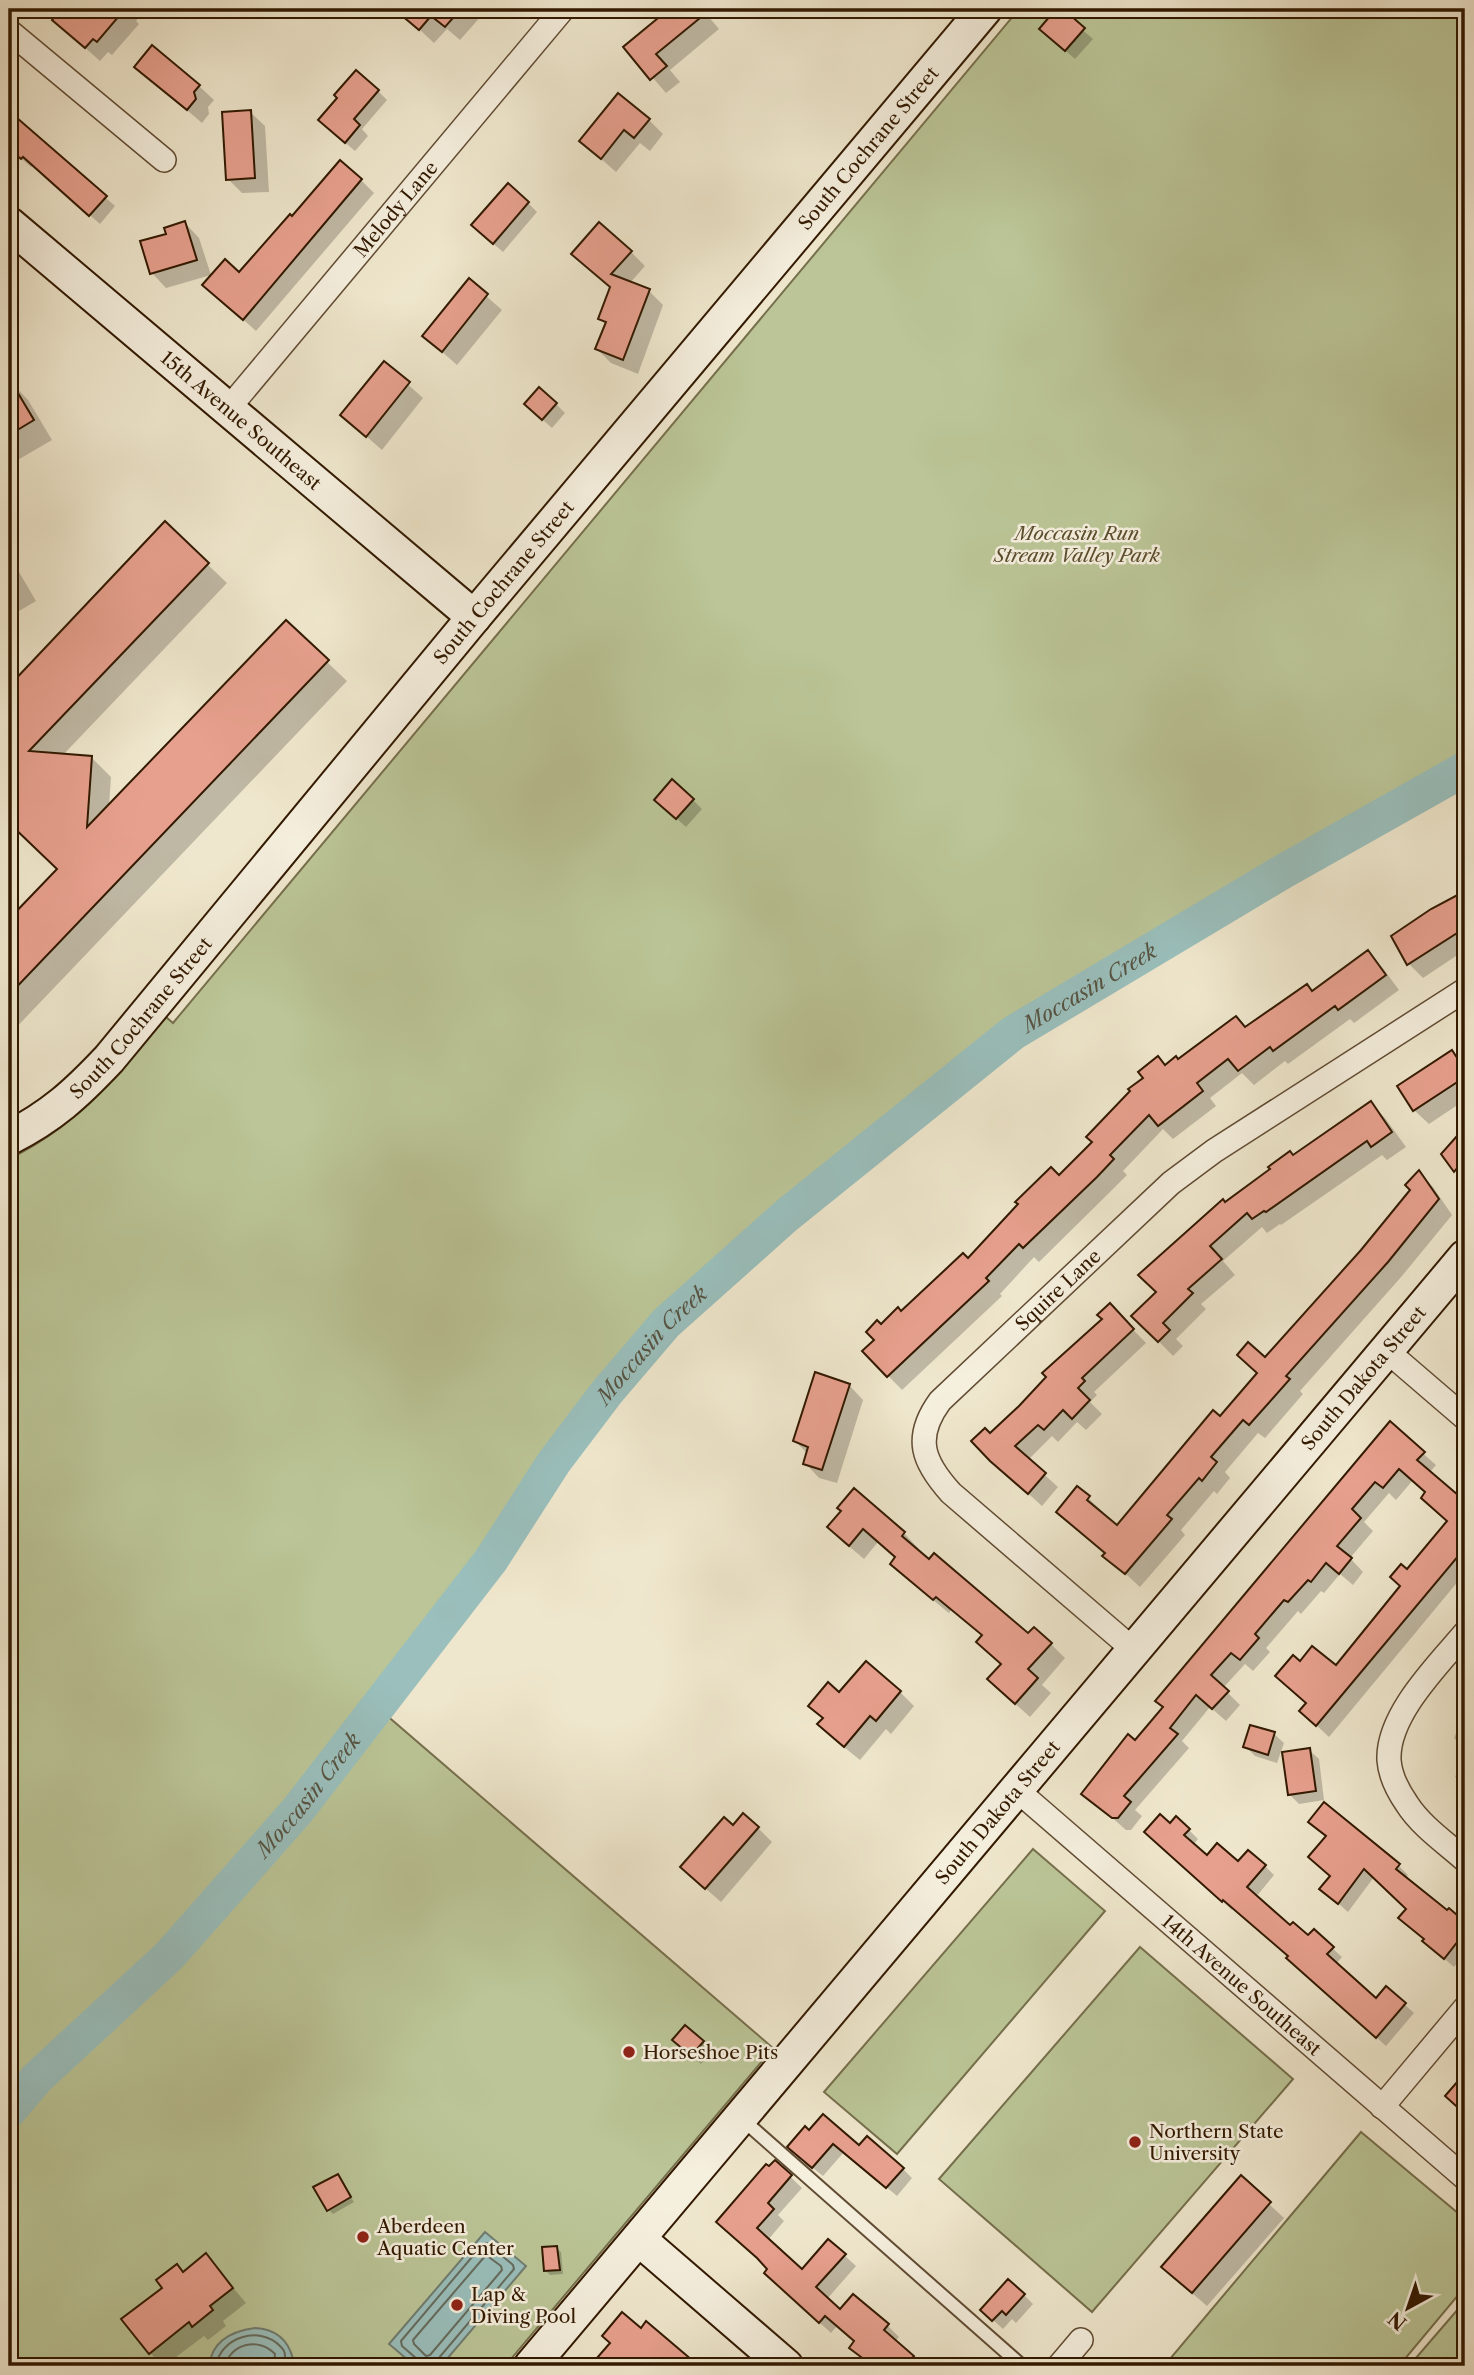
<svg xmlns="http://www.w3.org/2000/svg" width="1474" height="2375" font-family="'Libre Caslon Text',serif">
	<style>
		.green { fill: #bbc597; stroke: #766f4c; stroke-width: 2 }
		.water { fill: #9abfbc; stroke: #707d71; stroke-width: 2 }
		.shadow { fill: #0003 }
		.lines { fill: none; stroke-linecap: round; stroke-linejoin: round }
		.shore { stroke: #666c5e; stroke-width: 2 }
		.river { stroke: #9abfbc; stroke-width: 35 }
		.building { fill: #e7a08e; stroke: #321900; stroke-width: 2 }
		.lane-casing { stroke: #614c33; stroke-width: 16 }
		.street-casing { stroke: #614c33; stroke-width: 26 }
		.secondary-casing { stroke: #321900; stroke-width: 37 }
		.lane { stroke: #f5efde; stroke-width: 12 }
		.street { stroke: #f5efde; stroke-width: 23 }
		.secondary { stroke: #f5efde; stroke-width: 33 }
		.poi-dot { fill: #8f2418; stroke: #f5efde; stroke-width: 2.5 }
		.labels { text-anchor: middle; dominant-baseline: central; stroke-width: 5; stroke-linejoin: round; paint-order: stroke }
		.street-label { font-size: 19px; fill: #321900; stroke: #f5efde }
		.park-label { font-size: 19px; font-style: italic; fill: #5b4d2d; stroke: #f5efde }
		.poi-label { font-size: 19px; fill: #321900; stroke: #f5efde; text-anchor: start }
		.water-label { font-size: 21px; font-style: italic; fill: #565342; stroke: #f5efde }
	</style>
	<rect width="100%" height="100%" fill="#efe7cd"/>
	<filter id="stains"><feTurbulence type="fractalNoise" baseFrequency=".00286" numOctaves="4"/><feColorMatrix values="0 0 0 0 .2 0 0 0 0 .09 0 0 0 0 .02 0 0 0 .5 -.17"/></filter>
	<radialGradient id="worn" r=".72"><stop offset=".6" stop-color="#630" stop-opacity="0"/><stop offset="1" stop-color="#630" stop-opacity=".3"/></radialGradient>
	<g class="green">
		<path d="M1019,9h446v760l-181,102 -271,162 -226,182 -121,108 -59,69 -53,70 -63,98 -114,147 396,341 -268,318h-496v-1207c71,-35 107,-82 157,-142l7,6z"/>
		<path d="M1033,1849l72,62 -208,243 -73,-62z"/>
		<path d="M1140,1947l153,132 -201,233 -153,-133z"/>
		<path d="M1361,2132l104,87v68l-66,79h-235z"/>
		<path d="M1465,2301v65h-56z"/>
	</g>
	<g class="water">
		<path d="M485,2232l41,34 -85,100h-26l-26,-22z"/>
		<path d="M255,2328c20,1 33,11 38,31l-5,7h-79c3,-25 23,-35 46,-38z"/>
	</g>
	<g class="shadow">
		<path d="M64,9h82l-10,12 3,3 -27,31 -4,-3 -8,9 -46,-41z"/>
		<path d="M405,9h73l5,5 -23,26 -13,-11 -13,14 -32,-30z"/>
		<path d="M672,9h30l17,20 -49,41 10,12 -14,11 -40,-46z"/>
		<path d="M1058,9l35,30 -18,20 -34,-30z"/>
		<path d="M137,67l62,19 15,14 -6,7 1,7 -7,9z"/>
		<path d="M378,91l9,9 -25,29 6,7 -13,15 -26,-22z"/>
		<path d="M250,112l15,14 4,66 -27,1 -14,-14z"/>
		<path d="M9,114l106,92 -15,18 -67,-59 -2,2 -22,-19z"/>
		<path d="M649,120l14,14 -13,17 -10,-8 -24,29 -35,-31z"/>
		<path d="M361,180l13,13 -118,138 -38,-34 75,-78z"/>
		<path d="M528,203l9,9 -34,40 -20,-17z"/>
		<path d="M185,223l14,15 12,37 -45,13 -14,-15 16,-38z"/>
		<path d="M631,252l14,14 -15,17 19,8 14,14 -25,69 -27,-11 -14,-14 9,-24 -6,-7 12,-30 -24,-20z"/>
		<path d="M469,281l33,29 -45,55 -33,-29z"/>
		<path d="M384,363l39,35 -41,52 -40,-35z"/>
		<path d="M9,380l19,20 24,40 -43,25z"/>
		<path d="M556,404l9,9 -13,15 -17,-15z"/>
		<path d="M165,524l62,59 -165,173 30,2 19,19 -2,30 218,-145 20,19 -338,354v-113l50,-53 -45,-42 -5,4v-143z"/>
		<path d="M9,555l27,46 -27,16z"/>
		<path d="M693,800l9,9 -16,18 -20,-18z"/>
		<path d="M1465,893v57l-42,28 -14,-14 23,-53z"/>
		<path d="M1367,952l15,15 17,23 -45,33 -4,-4 -62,45 -3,-3 -31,24 -12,-12 -32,25 6,8 -43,33 -10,-10 -40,42 4,4 -16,16 -72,71 -5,-5 -34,37 2,2 -100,94 -38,-39 12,-11 5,-14 87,-66 91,-83 107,-111 13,-5 57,-43 11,11 66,-36z"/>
		<path d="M1452,1052l13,13v35l-36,24 -15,-14z"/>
		<path d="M1370,1103l15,15 21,29 -19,13 -5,-5 -101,70 -1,-1 -13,9 -5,-6 -39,34 12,14 -34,29 5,5 -30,30 7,7 -10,10 -39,-40 24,-24 67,-88z"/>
		<path d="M1465,1129v52l-21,-27z"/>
		<path d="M1419,1173l14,14 19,28 -50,61 -102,115 3,3 -38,44 -7,-5 -33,39 5,6 -13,16 -3,-3 -33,39 4,5 -45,52 -82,-75 30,-14 15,14 -2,2 16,13 141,-153 -19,-19 26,5 97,-109 50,-61z"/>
		<path d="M1110,1306l36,37 -52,49 3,3 -7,7 12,12 -16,16 -9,-8 -19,20 -6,-6 -24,24 30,27 -16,19 -51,-46 -1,-25 30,-28 84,-88z"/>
		<path d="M1465,1334v16l-7,-7z"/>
		<path d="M849,1385l14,15 -26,83 -18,-5 -14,-15 3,-9 -13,-13z"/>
		<path d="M1390,1424l46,41 -6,7 31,27 4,-4v78l-136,164 -15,-14 -7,-19 -7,-40 36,3 66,-81 5,-15 42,-50 -22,-28 -14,-13 -17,20 -7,-7 -25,29 9,9 -23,27 13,14 -10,13 -13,-11 -16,19 -3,-2 -20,23 -3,-3 -32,37 4,4 -17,19 -8,-7 -22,24 17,17 -14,16 -16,-14 -28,34 7,7 -54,62 7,6 -11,14h-5l-42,-37 51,-51z"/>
		<path d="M843,1512l61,21 14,15 -2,2 113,85 22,9 14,14 -23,27 9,8 -21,24 -26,-23 -2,-29 -19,-29 -32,-26 -2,3 -43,-35 -14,-14 4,-6 -18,-16 -14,17 -20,-17z"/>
		<path d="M900,1692l14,14 -23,28 -5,-5 -26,31 -26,-21 -10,-20 -14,-13 30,-11z"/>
		<path d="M1465,1699v20l-9,-9z"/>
		<path d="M1462,1719l3,3v27l-11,-11z"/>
		<path d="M1274,1734l10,9 -7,20 -22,-7 -10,-10z"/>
		<path d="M1309,1750l10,9 5,41 -25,4 -10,-10z"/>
		<path d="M1465,1769v23l-10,-16z"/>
		<path d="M1324,1805l75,61 9,9 -3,4 42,34 2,-2 16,13v29l-11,14 -30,-26 1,-1 -17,-31 -34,-32 -26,35 -26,-23 9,-12z"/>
		<path d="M1171,1825l18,5 9,9 -5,6 14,12 32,7 26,2 9,9 -18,22 34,30 42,21 10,9 -6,7 40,37 28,3 10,9 -28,33 -88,-79 -8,-10 -57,-49 -1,2 -76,-69z"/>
		<path d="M733,1827l25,1 14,14 -51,60 -24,-21z"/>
		<path d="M703,2042l9,9 -11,13 -17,-15z"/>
		<path d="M809,2132l50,16 44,21 9,9 -15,18 -53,-44 -21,24 -25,-20z"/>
		<path d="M775,2162l27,26 -24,27 6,6 -16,19 34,32 42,-17 12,11 -29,33 14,12 47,15 11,11 -4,5 27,24h-51l-20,-18 5,-6 -19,-16 -6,7 -54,-49 -8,-15 -39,-36z"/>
		<path d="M337,2176l17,26 -21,12 -4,-4z"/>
		<path d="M1241,2178l43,40 -77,88 -29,-25z"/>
		<path d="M556,2248l5,4 2,22 -13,1 -4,-4z"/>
		<path d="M206,2256l40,47 -23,18 3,5 -18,14 -4,-4 -40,30 -14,-13 34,-80z"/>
		<path d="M1024,2295l9,9 -17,19 -4,-4 -9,10 -21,-19z"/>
		<path d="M647,2324l49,42h-104l19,-23 30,-13z"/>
	</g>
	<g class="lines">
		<g class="shore">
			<path d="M486,2255l15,11 1,4 -72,85 -4,1 -12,-12 -1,-4z"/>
			<path d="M216,2366c4,-29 44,-41 64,-20 3,3 5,5 5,10 0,3 -2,7 -2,10"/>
			<path d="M225,2366c6,-23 34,-29 50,-12l-1,12"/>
			<path d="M419,2366l-2,-7 -15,-13 -1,-5 82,-97 4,-1 26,22 1,4 -76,90 -2,7"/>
		</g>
		<path class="river" id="s1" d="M9,2111l28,-33 132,-122 128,-145 194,-251 63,-98 53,-70 59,-69 121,-108 226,-182 271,-162 181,-102"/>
	</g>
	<g class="building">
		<path d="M61,9h64l-28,33 -4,-3 -8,9 -33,-28z"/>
		<path d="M394,9h67l-16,18 -14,-11 -12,14z"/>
		<path d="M669,9h42l-55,45 11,12 -17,14 -27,-33z"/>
		<path d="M1056,9h7l22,19 -20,23 -26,-22z"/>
		<path d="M152,45l48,40 -6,7 2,7 -9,11 -53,-43z"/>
		<path d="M356,70l23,20 -25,29 6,6 -15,18 -27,-23 19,-22 -3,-3z"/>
		<path d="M618,93l32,26 -16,19 -10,-8 -23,29 -22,-18z"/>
		<path d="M251,110l4,68 -29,2 -4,-68z"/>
		<path d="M9,111l98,85 -18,20 -66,-59 -2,2 -12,-10z"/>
		<path d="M340,160l22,19 -119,141 -41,-35 23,-26 14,13 51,-58 2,2z"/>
		<path d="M508,183l21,19 -36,42 -22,-19z"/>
		<path d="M185,221l12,39 -47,14 -10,-33 26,-7 -2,-6z"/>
		<path d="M599,222l33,29 -21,23 39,15 -27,71 -28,-11 11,-27 -8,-3 12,-32 -39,-33z"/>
		<path d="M469,278l19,16 -46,58 -20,-16z"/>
		<path d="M384,361l26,21 -44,55 -26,-22z"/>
		<path d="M9,378l25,42 -25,15z"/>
		<path d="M539,387l18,16 -15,17 -18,-16z"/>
		<path d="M165,521l44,42 -180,188 63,5 -5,71 199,-207 43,40 -320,335v-76l48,-50 -48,-46v-137z"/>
		<path d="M672,779l22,20 -18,20 -22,-19z"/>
		<path d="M1465,891v37l-58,37 -16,-29 40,-27z"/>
		<path d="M1368,950l18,25 -48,35 -3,-4 -62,45 -3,-4 -32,24 -10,-12 -31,24 6,8 -45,35 -9,-11 -39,40 4,4 -17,18 -74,71 -4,-4 -33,34 3,3 -102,96 -25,-26 12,-11 -8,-8 11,-12 4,4 17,-17 3,4 62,-58 5,5 50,-54 -3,-2 36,-35 8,8 33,-33 -6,-5 44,-46 -2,-2 15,-11 -5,-6 20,-16 7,9 11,-9 2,3 58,-43 9,11 62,-43 5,7z"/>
		<path d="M1452,1050l13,20v7l-52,34 -16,-25z"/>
		<path d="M1371,1101l21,31 -21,15 -4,-6 -101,71 -2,-1 -12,8 -5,-6 -37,33 12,13 -34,30 5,4 -30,30 7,7 -12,12 -27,-26 25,-24 -18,-17 85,-76 2,3 45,-33 -2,-2 22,-16 3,4z"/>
		<path d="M1465,1127v32l-11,13 -13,-18z"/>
		<path d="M1419,1170l20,29 -51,63 -102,114 4,3 -41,46 -6,-5 -32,37 6,5 -15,19 -3,-3 -32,37 5,4 -47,55 -23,-18 3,-3 -49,-41 21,-26 13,10 -3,4 30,25 96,-115 7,6 37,-43 -20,-18 11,-13 17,15 96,-107 49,-60 -5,-5z"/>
		<path d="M1110,1303l24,26 -52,49 3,3 -7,7 12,12 -18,19 -9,-9 -19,20 -6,-5 -23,21 31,27 -18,21 -38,-33 -19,-20 14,-13 5,5 29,-27 27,-29 -4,-4 60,-54 -5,-4z"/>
		<path d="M815,1372l35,12 -28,86 -19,-6 5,-17 -15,-6z"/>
		<path d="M1390,1421l35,31 -8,8 48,41v47l-149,178 -17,-15 7,-8 -31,-27 18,-21 7,6 12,-15 24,19 64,-79 -10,-9 11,-13 6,5 40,-48 -26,-23 4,-6 -26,-23 -16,19 -8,-6 -23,27 9,9 -24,28 15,12 -13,16 -13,-11 -15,19 -3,-2 -20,22 -4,-2 -29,34 4,4 -19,22 -9,-7 -20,22 18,16 -17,18 -16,-14 -26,33 8,6 -54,62 7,6 -13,16h-6l-31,-24 47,-60 7,6 28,-33 -8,-6z"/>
		<path d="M854,1488l51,44 -3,4 27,23 5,-6 94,80 6,-6 18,16 -24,26 10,9 -23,26 -28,-25 14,-15 -25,-22 6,-7 -46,-38 -3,3 -43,-36 5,-7 -32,-28 -14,17 -22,-19 14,-16 -4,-3z"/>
		<path d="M866,1661l35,30 -25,30 -6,-5 -26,31 -27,-23 6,-6 -15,-12 20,-24 11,10z"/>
		<path d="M1250,1725l25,7 -7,23 -25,-8z"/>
		<path d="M1310,1748l6,43 -28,4 -6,-43z"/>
		<path d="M1324,1802l76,62 -4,5 51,41 2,-2 16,14v10l-21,27 -22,-18 2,-2 -26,-21 8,-9 -42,-40 -26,35 -19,-15 11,-13 -22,-19 18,-21 -18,-14z"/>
		<path d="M743,1813l16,14 -54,62 -25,-22 44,-50 9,8z"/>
		<path d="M1160,1814l10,9 6,-7 14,13 -6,6 23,20 10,-12 21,18 10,-11 18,15 -19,22 43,38 3,-3 15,13 6,-6 20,18 -7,7 49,44 10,-12 20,17 -30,35 -90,-80 2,-2 -65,-56 -1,2 -78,-70z"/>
		<path d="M685,2025l19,16 -13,15 -19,-16z"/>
		<path d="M1465,2073v41l-20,-18z"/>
		<path d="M823,2114l36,31 8,-9 37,32 -18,20 -53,-44 -21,24 -25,-21 18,-21 4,4z"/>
		<path d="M775,2160l17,15 -24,28 6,6 -17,19 45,41 26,-30 18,15 -30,33 24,22 13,-15 36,30 -5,6 30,26 -9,10h-33l-11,-9 -12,-9 5,-7 -29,-25 -6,7 -55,-50 3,-4 -10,-11 -41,-36 50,-58 3,2z"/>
		<path d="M338,2174l13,23 -24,14 -14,-24z"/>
		<path d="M1241,2175l30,27 -79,91 -31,-26z"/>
		<path d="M557,2246l3,24 -16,1 -2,-24z"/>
		<path d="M206,2253l27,35 -23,18 3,4 -21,17 -3,-5 -40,32 -28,-35 41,-31 -6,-8 21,-16 6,8z"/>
		<path d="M1008,2279l17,15 -19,21 -4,-4 -10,10 -12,-11z"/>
		<path d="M622,2312l19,16 5,-7 53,45h-109l20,-23 -8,-7z"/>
	</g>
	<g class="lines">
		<defs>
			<path id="lane" d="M742,2119l280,247"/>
			<g id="street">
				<path d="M9,31l155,129"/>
				<path id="s2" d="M228,409l335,-400"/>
				<path d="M1387,1351l78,67"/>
				<path d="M1465,1633c-27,32 -78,82 -76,127 1,15 9,31 18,44 14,22 39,39 58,56"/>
				<path id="s3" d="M1135,1651l-184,-158c-28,-31 -38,-55 -11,-92l231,-218 43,-32 251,-161"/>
				<path id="s4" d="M1018,1791l447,387"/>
				<path d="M1382,2107l83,-99"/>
				<path d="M1059,2366l22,-26"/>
			</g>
			<g id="secondary">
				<path id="s5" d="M9,224l465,393"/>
				<path id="s6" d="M9,1138c43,-22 67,-44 100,-79l365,-442 511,-608"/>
				<path d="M639,2239l147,127"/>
				<path id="s7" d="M531,2366l934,-1109"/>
			</g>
		</defs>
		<use href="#lane" class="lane-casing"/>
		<use href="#street" class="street-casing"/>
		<use href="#secondary" class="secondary-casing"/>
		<use href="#lane" class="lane"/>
		<use href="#street" class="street"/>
		<use href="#secondary" class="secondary"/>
	</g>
	<g class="poi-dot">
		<circle cx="629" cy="2052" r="7"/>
		<circle cx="1135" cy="2142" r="7"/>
		<circle cx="363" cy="2237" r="7"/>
		<circle cx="457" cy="2305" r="7"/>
	</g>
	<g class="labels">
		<g class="street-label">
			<text stroke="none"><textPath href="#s6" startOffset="1314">South Cochrane Street</textPath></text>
			<text stroke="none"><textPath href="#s2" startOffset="261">Melody Lane</textPath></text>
			<text stroke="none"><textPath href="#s5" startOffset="304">15th Avenue Southeast</textPath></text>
			<text stroke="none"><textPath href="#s6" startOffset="747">South Cochrane Street</textPath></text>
			<text stroke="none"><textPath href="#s6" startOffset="180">South Cochrane Street</textPath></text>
			<text stroke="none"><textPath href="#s3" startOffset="508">Squire Lane</textPath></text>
			<text stroke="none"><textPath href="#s7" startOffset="1292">South Dakota Street</textPath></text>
			<text stroke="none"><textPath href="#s7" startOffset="724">South Dakota Street</textPath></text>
			<text stroke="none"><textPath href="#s4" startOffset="296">14th Avenue Southeast</textPath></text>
		</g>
		<g class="park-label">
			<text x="1077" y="533">Moccasin Run<tspan x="1077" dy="22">Stream Valley Park</tspan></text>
		</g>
		<g class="poi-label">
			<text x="643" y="2052">Horseshoe Pits</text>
			<text x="1149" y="2131">Northern State<tspan x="1149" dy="22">University</tspan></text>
			<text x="377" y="2226">Aberdeen<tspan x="377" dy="22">Aquatic Center</tspan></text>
			<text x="471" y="2294">Lap &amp;<tspan x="471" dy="22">Diving Pool</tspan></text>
		</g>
		<g class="water-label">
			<text stroke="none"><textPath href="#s1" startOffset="1570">Moccasin Creek</textPath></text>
			<text stroke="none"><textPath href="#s1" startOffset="1003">Moccasin Creek</textPath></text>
			<text stroke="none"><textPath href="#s1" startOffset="436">Moccasin Creek</textPath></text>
		</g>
	</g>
	<rect width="1474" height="2375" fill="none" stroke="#efe7cd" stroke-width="35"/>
	<rect x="10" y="10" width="1453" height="2354" fill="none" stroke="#321900" stroke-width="3.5"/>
	<rect x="18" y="18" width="1439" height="2340" fill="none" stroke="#321900" stroke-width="2"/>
	<g transform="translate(1408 2308) rotate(220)" stroke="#f5efde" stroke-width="5" paint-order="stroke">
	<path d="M0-5L12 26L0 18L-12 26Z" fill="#321900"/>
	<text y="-10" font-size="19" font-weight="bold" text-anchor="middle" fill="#321900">N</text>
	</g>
	<rect width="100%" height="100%" filter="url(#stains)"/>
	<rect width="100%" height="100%" fill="url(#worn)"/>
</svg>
